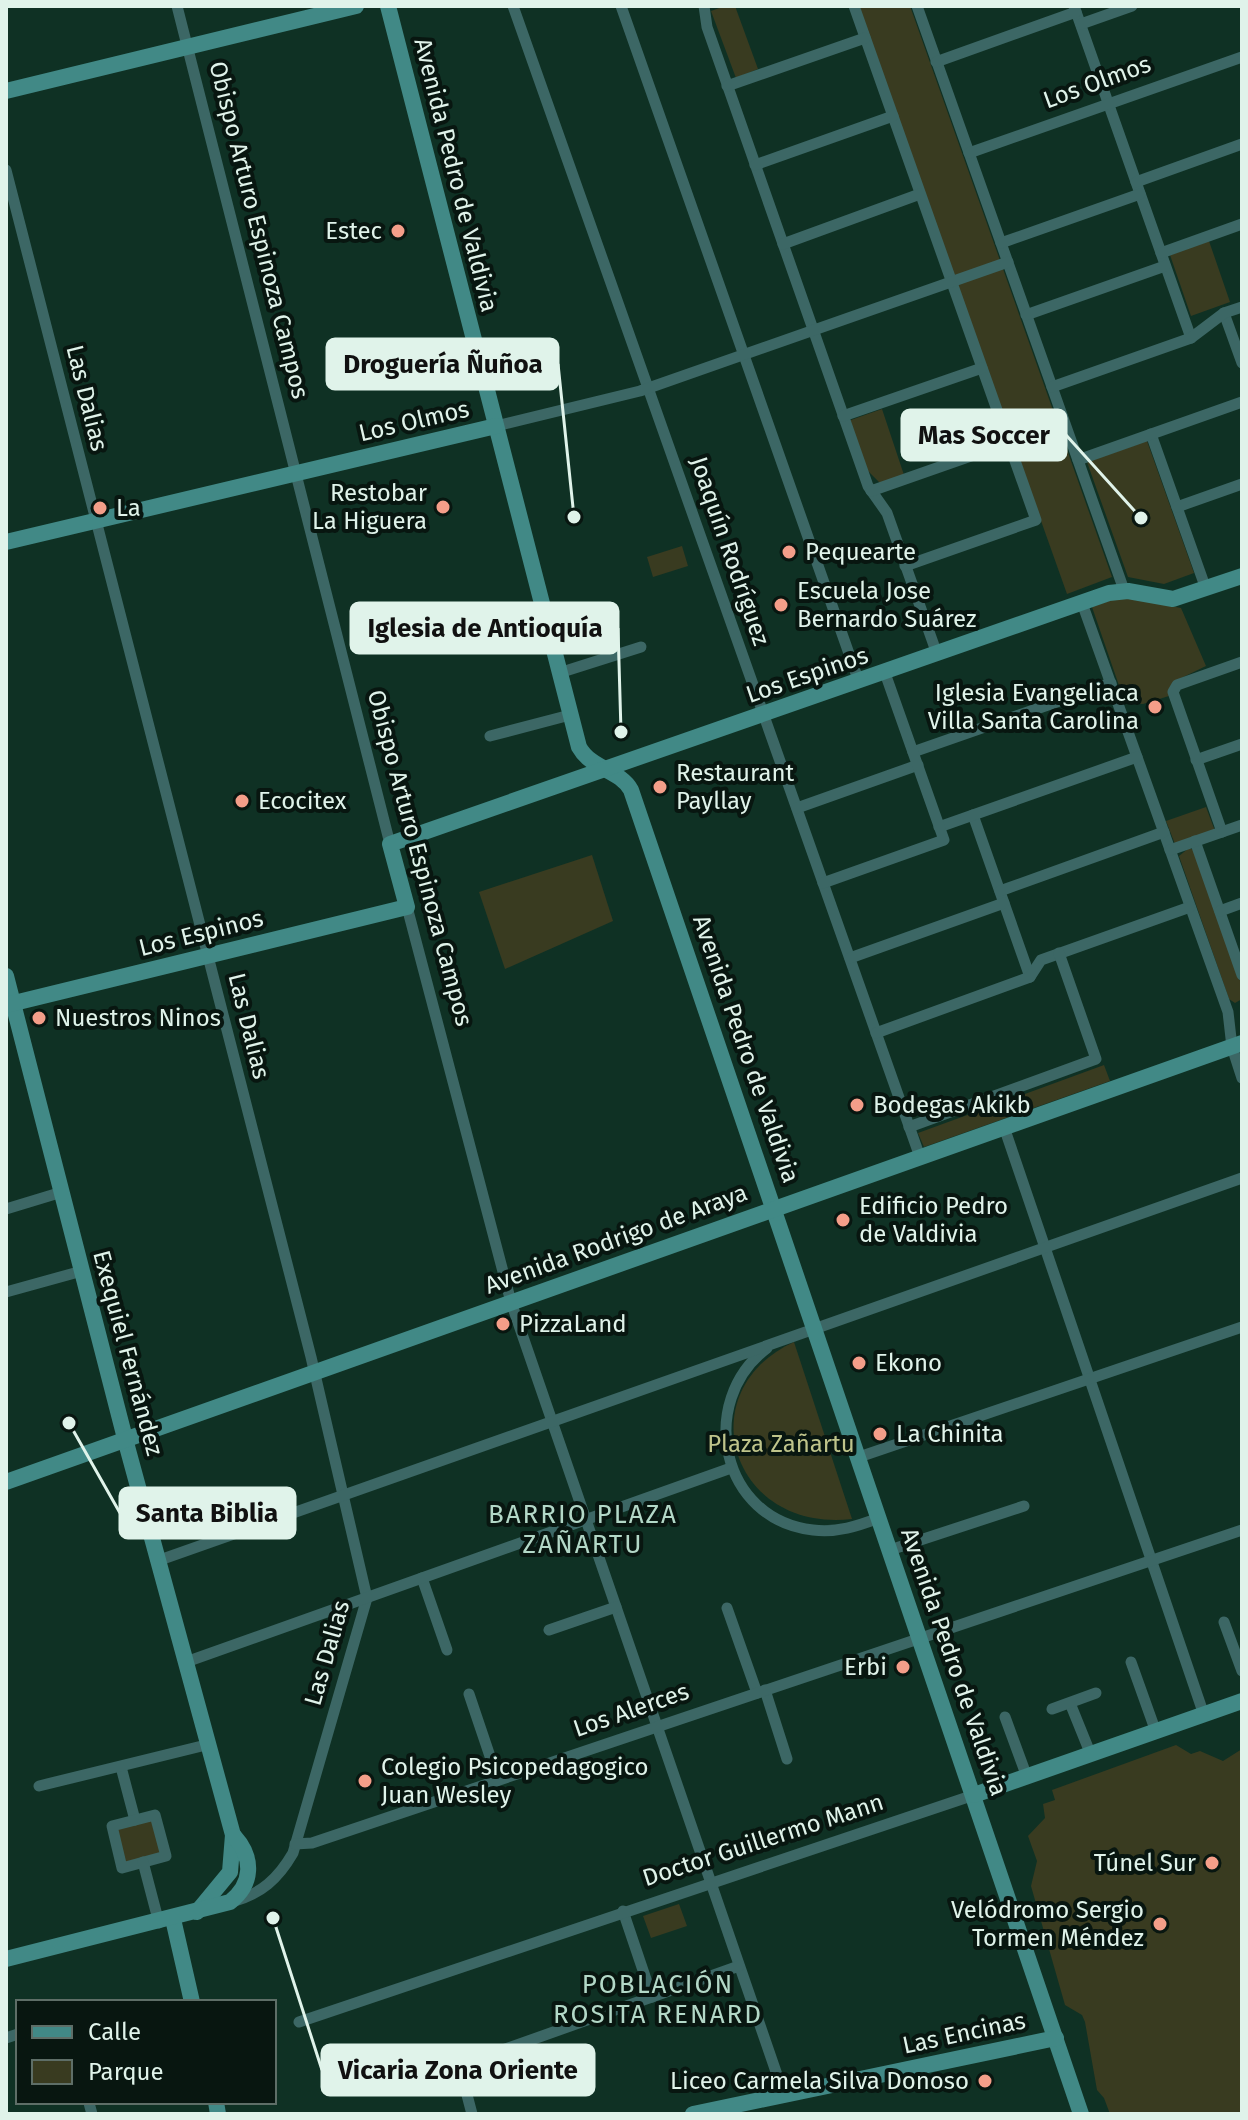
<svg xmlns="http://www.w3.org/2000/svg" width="1248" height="2120" font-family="'Fira Sans',sans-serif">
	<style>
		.green { fill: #393b20 }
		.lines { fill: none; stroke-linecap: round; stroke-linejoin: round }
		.street { stroke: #3c6765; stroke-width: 11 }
		.secondary { stroke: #418986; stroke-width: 16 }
		.poi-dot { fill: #f49e89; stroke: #081610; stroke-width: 3 }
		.labels { text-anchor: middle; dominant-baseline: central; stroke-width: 8; stroke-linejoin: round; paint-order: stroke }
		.street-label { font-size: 24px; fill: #e0f3ea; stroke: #081610 }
		.poi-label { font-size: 24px; fill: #e0f3ea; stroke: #081610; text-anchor: start }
		.park-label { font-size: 24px; fill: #bfc48b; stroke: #081610 }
		.neighbourhood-label { font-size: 26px; letter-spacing: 2px; fill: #b3d8c7; stroke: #081610 }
		.leader { fill: none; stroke: #e0f3ea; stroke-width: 3 }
		.callout-dot { fill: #e0f3ea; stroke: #081610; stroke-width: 3 }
		.callout { fill: #e0f3ea; stroke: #e0f3ea; stroke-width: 3 }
		.callout-label { font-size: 26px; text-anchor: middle; font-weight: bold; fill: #111 }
	</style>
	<rect width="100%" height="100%" fill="#0f3124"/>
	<g class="green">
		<path d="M725,6h10l23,63 -22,9 -25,-67z"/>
		<path d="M858,6h52l202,571 -45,17z"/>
		<path d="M1209,241l21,61 -39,14 -21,-61z"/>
		<path d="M882,409l22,66 -23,9 -16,-16 -17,-47z"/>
		<path d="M1147,441l47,132 -30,11 -36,-7 -41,-115z"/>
		<path d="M682,546l6,20 -35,11 -6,-20z"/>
		<path d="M1123,596l58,12 25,58 -33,16 -4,14 -26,8 -18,-1 -33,-96z"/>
		<path d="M1206,807l9,24 -40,13 -9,-23z"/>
		<path d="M1189,848l5,2 48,136v13l-7,4 -6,-4 -50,-143z"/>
		<path d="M592,855l21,66 -108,48 -26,-77z"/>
		<path d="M1104,1065l6,16 -186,66 -6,-14z"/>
		<path d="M794,1342l58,177c-122,14 -164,-129 -58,-177z"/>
		<path d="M1176,1745l15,9 9,-3 23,10 19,-12v365h-132l-6,-16 -7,-8 -12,-68 -3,-7 -17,-10 -34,-119 6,-25 -9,-25 17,-18 -2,-14 12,-4 -3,-10z"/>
		<path d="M153,1819l9,35 -37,10 -9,-36z"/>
		<path d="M679,1904l8,22 -36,12 -8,-22z"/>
	</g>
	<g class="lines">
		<g class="street">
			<path d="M177,6l213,838"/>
			<path d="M513,6l407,1151"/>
			<path d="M621,6l238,676"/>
			<path d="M704,6l3,21 161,459 19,27 50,141"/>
			<path d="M854,6l182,514 -131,46"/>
			<path d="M917,6l207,584"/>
			<path d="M1074,6l117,332"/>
			<path d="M1081,24l51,-18"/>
			<path d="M936,62l140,-50"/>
			<path d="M727,86l138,-48"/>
			<path d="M969,153l273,-96"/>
			<path d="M755,165l138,-49"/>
			<path d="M6,170l305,1187 56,241 -74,255c-15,26 -32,41 -61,49"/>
			<path d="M1136,182l106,-38"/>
			<path d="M1001,243l139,-49"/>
			<path d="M783,244l137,-50"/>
			<path d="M1161,253l81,-29"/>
			<path d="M1224,313l18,50"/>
			<path d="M1026,315l139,-49"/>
			<path d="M1052,387l139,-49 33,-25 18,-6"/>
			<path d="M843,416l139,-48"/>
			<path d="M496,426l144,-35 368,-129"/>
			<path d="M1151,434l55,155"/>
			<path d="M1078,460l164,-58"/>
			<path d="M871,491l137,-48"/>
			<path d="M1177,507l65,-23"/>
			<path d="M1082,603l146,409 4,35 10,31"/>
			<path d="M548,631l60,-16"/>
			<path d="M559,673l82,-26"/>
			<path d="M490,736l80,-21"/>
			<path d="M913,752l198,-69"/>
			<path d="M1196,760l46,-16"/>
			<path d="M797,808l121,-43"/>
			<path d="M973,815l57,162"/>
			<path d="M939,827l198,-70"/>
			<path d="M1222,832l-49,-140 4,-7 65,-23"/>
			<path d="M1195,841l47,134"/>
			<path d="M1170,850l72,-25"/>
			<path d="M823,883l121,-43 -59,-167"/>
			<path d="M1000,891l164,-59"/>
			<path d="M407,907l104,395 273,793"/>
			<path d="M1220,911l22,-8"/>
			<path d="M850,958l154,-55"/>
			<path d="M876,1033l154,-56 11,-17 149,-53"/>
			<path d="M909,1127l187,-68 -37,-106"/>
			<path d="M1004,1127l200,588"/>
			<path d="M6,1209l56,-17"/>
			<path d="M6,1292l76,-21"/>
			<path d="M767,1348c-71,54 -46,172 46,182 24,3 45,-4 66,-12"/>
			<path d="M859,1457l383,-130"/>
			<path d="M890,1550l134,-44"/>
			<path d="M157,1561l1085,-383"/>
			<path d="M422,1578l25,72"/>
			<path d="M727,1608l30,85"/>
			<path d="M1224,1622l18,49"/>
			<path d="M549,1630l67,-23"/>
			<path d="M186,1662l545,-194"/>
			<path d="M1131,1662l25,70"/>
			<path d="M765,1690l22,69"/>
			<path d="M469,1694l29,86"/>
			<path d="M1070,1703l21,52"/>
			<path d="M1052,1709l44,-16"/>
			<path d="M1005,1717l22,60"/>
			<path d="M121,1767l14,53"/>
			<path d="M39,1786l171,-42"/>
			<path d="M155,1815l11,41 -44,12 -10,-42z"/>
			<path d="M295,1844l17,-1 930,-313"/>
			<path d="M143,1862l16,61"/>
			<path d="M623,1911l29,86"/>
			<path d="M299,2022l675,-227"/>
			<path d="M6,2038l12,-4"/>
			<path d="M89,2103l3,11"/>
			<path d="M472,2114l-11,-42 8,-10 270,-96"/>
		</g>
		<g class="secondary">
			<path d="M388,6l191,741c12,22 41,23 52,43l450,1324"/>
			<path d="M6,91l350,-85"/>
			<path d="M6,542l490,-116"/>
			<path d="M6,976l122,474 105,385 -3,37 -33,40"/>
			<path d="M6,1005l401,-98 -17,-63 719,-251 19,-2 45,8 69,-23"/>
			<path d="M6,1482l1236,-439"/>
			<path d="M974,1795l268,-94"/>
			<path d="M173,1919l19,83"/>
			<path d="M6,1959l224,-57c23,-18 24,-44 4,-66"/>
			<path d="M216,2102l2,12"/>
			<path d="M693,2114l363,-76"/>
		</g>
	</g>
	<g class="poi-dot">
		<circle cx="398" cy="231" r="8"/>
		<circle cx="443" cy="507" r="8"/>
		<circle cx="100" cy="508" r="8"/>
		<circle cx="789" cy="552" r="8"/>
		<circle cx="781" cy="605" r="8"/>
		<circle cx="1155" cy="707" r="8"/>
		<circle cx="660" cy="787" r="8"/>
		<circle cx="242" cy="801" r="8"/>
		<circle cx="39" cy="1018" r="8"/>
		<circle cx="857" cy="1105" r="8"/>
		<circle cx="843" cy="1220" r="8"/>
		<circle cx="503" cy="1324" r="8"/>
		<circle cx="859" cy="1363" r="8"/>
		<circle cx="880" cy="1434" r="8"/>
		<circle cx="903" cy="1667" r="8"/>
		<circle cx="365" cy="1781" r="8"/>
		<circle cx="1212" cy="1863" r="8"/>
		<circle cx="1160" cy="1924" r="8"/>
		<circle cx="985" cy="2081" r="8"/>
	</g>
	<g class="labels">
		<g class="street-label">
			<text transform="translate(1097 82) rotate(-20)">Los Olmos</text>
			<text transform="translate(456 175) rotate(76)">Avenida Pedro de Valdivia</text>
			<text transform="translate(259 230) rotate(76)">Obispo Arturo Espinoza Campos</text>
			<text transform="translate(87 398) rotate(76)">Las Dalias</text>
			<text transform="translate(414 421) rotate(-13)">Los Olmos</text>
			<text transform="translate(730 551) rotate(71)">Joaquín Rodríguez</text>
			<text transform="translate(807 675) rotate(-19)">Los Espinos</text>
			<text transform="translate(420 858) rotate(75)">Obispo Arturo Espinoza Campos</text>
			<text transform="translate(201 933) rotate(-14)">Los Espinos</text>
			<text transform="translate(249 1026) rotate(76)">Las Dalias</text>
			<text transform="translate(746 1049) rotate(71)">Avenida Pedro de Valdivia</text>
			<text transform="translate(616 1239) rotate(-20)">Avenida Rodrigo de Araya</text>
			<text transform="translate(128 1353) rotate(75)">Exequiel Fernández</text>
			<text transform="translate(327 1653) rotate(-74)">Las Dalias</text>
			<text transform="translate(954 1662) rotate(71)">Avenida Pedro de Valdivia</text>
			<text transform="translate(631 1710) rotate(-19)">Los Alerces</text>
			<text transform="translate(763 1840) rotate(-18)">Doctor Guillermo Mann</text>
			<text transform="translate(964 2033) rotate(-12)">Las Encinas</text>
		</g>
		<g class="poi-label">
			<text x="382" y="231" text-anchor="end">Estec</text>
			<text x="427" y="493" text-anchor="end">Restobar<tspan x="427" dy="28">La Higuera</tspan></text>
			<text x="116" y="508">La</text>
			<text x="805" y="552">Pequearte</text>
			<text x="797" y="591">Escuela Jose<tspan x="797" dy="28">Bernardo Suárez</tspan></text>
			<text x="1139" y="693" text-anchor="end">Iglesia Evangeliaca<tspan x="1139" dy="28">Villa Santa Carolina</tspan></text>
			<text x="676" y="773">Restaurant<tspan x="676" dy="28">Payllay</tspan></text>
			<text x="258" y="801">Ecocitex</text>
			<text x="55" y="1018">Nuestros Ninos</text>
			<text x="873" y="1105">Bodegas Akikb</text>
			<text x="859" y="1206">Edificio Pedro<tspan x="859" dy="28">de Valdivia</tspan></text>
			<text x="519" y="1324">PizzaLand</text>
			<text x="875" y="1363">Ekono</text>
			<text x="896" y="1434">La Chinita</text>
			<text x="887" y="1667" text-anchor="end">Erbi</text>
			<text x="381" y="1767">Colegio Psicopedagogico<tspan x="381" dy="28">Juan Wesley</tspan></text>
			<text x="1196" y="1863" text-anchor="end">Túnel Sur</text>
			<text x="1144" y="1910" text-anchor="end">Velódromo Sergio<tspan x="1144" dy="28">Tormen Méndez</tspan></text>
			<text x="969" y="2081" text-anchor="end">Liceo Carmela Silva Donoso</text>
		</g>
		<g class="park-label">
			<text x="781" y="1444">Plaza Zañartu</text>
		</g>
		<g class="neighbourhood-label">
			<text x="583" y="1514">BARRIO PLAZA<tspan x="583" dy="30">ZAÑARTU</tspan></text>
			<text x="658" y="1984">POBLACIÓN<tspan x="658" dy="30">ROSITA RENARD</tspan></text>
		</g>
	</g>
	<path class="leader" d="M574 517L558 364M1141 518L1066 435M621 732L618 628M69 1423L120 1513M273 1918L322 2070"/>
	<g class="callout-dot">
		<circle cx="574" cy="517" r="8"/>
		<circle cx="1141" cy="518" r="8"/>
		<circle cx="621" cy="732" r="8"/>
		<circle cx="69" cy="1423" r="8"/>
		<circle cx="273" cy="1918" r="8"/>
	</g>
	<g class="callout">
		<rect x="327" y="339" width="231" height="50" rx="8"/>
		<rect x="902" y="410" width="164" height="50" rx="8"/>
		<rect x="351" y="603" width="267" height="50" rx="8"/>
		<rect x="120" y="1488" width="175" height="50" rx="8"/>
		<rect x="322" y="2045" width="272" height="50" rx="8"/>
	</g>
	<g class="callout-label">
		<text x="443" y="373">Droguería Ñuñoa</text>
		<text x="984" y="444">Mas Soccer</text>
		<text x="485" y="637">Iglesia de Antioquía</text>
		<text x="207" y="1522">Santa Biblia</text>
		<text x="458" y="2079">Vicaria Zona Oriente</text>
	</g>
	<rect width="1248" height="2120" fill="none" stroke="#e0f3ea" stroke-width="16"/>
	<rect x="16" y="2000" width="260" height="104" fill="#081610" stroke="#5e6e67" stroke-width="2"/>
	<rect x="32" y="2026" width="40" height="12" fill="#418986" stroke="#5e6e67" stroke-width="2"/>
	<text x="88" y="2040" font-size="24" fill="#e0f3ea">Calle</text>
	<rect x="32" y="2060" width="40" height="24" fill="#393b20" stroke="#5e6e67" stroke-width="2"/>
	<text x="88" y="2080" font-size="24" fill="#e0f3ea">Parque</text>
</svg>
